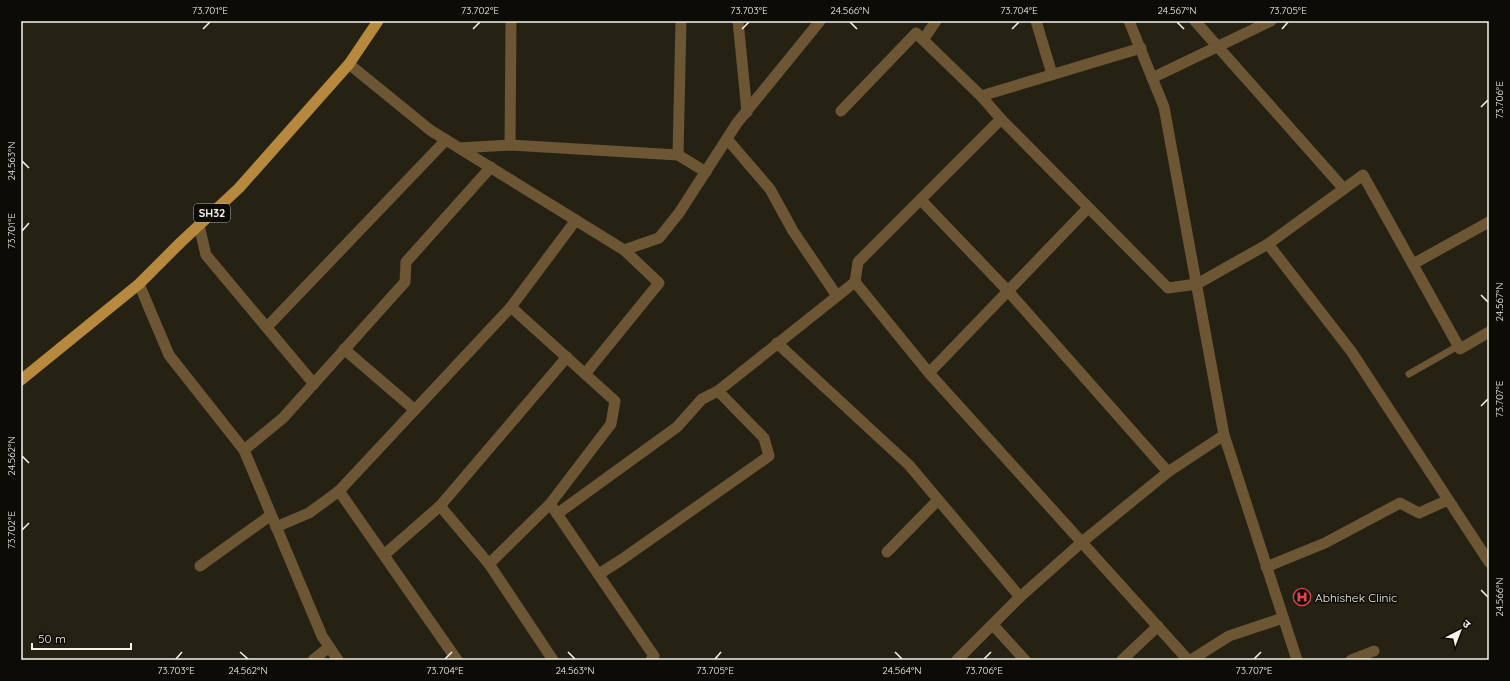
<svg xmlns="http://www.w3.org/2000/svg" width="1510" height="681" font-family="Quicksand,'Noto Sans Devanagari',sans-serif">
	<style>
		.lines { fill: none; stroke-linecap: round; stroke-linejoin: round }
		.service { stroke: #6c5634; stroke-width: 7 }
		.minor { stroke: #6c5634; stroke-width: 11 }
		.primary { stroke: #b7893e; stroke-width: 11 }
		.ticks { fill: none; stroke: #f6f4eb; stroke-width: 1.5 }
		.labels { text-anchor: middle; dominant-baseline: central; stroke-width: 3; stroke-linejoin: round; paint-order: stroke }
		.shield { fill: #0d0b06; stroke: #b0aea6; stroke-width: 1 }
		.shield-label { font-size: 11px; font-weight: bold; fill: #f6f4eb }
		.poi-label { font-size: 12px; fill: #f6f4eb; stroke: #0d0b06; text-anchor: start }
		.neatline { fill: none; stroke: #f6f4eb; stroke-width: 1.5 }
		.ticks-label { font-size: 10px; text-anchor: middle; fill: #f6f4eb }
	</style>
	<rect width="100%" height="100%" fill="#252214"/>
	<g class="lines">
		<path class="service" d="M1409,374l49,-28"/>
		<g class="minor">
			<path d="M738,21l9,91"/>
			<path d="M1036,21l16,53"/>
			<path d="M1129,21l35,86 60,328 73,225"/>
			<path d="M1195,21l149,168"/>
			<path d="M923,40l13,-19"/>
			<path d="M349,64l81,66 194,120 35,33 -74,91"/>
			<path d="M1152,78l119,-57"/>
			<path d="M981,96l160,-48"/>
			<path d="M841,111l75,-78 65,63 20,23 167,169 29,-4 71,-40"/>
			<path d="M727,139l43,50 23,42 44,65"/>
			<path d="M510,145l1,-124"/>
			<path d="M459,148l51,-3 168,10 28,17"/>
			<path d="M678,155l3,-134"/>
			<path d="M921,200l87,91 160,181"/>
			<path d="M199,225l7,30 108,129"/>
			<path d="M624,250l35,-12 20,-25 58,-90 83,-102"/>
			<path d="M1413,264l76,-42"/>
			<path d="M855,282l74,91 259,287"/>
			<path d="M139,284l30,71 75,95 78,186 16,24"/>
			<path d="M267,327l179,-187"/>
			<path d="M1489,332l-29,17 -97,-174 -95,69 83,107 138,211"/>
			<path d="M777,343l132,122 111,132"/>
			<path d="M344,349l71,61"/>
			<path d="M929,373l159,-165"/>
			<path d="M244,450l39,-32 122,-136 1,-20 85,-95"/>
			<path d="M339,491l118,169"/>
			<path d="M440,506l49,58 64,96"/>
			<path d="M553,508l101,148 -3,4"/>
			<path d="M557,514l120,-87 25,-28 16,-8 137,-109 3,-20 143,-143"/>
			<path d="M276,527l33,-14 30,-22 172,-184 65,-87"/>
			<path d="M887,552l51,-52"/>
			<path d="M384,555l56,-49 127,-149"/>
			<path d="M489,564l61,-60 61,-80 4,-23 -104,-94"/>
			<path d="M200,566l71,-51"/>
			<path d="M1266,567l59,-24 75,-40 19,10 29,-13"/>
			<path d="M599,574l22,-14 148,-104 -5,-18 -46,-47"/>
			<path d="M993,625l32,35"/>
			<path d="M313,660l16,-13"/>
			<path d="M957,660l63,-63 62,-55 86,-70 56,-37"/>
			<path d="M1122,660l36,-34"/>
			<path d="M1191,660l38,-24 54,-18"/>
			<path d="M1351,660l23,-9"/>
		</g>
		<path class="primary" d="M21,380l118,-96 42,-42 58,-54 110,-124 29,-43"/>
	</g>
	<path class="ticks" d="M850,22l7,7M1177,22l7,7M203,29l7,-7M473,29l7,-7M742,29l7,-7M1012,29l7,-7M1282,29l6,-7M1481,107l7,-7M22,161l7,7M22,231l7,-8M1481,295l7,7M1481,406l7,-7M22,456l7,7M22,530l7,-7M1481,590l7,7M240,652l8,7M568,652l7,7M895,652l7,7M176,659l6,-7M445,659l7,-7M715,659l6,-7M984,659l7,-7M1254,659l7,-7"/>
	<defs>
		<symbol id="hospital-ring" viewBox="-11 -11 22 22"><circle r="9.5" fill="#0d0b06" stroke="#e0444e" stroke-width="1.5"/><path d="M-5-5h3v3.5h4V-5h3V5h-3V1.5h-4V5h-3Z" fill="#e0444e"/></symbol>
	</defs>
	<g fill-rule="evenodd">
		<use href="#hospital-ring" x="1292" y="587" width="20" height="20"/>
	</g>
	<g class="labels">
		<rect class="shield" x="194" y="204" width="36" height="18" rx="3"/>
		<g class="shield-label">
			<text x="212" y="213">SH32</text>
		</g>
		<g class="poi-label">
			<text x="1315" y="597">Abhishek Clinic</text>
		</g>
	</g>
	<rect width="1510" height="681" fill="none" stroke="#0d0b06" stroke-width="44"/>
	<g transform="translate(1460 631) rotate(42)" stroke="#0d0b06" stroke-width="3" paint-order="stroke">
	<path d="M0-3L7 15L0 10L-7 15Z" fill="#f6f4eb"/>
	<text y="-6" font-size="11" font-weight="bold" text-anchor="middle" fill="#f6f4eb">उ</text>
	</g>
	<path d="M32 643v6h99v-6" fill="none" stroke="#f6f4eb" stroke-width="2"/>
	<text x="38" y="643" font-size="12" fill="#f6f4eb" stroke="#0d0b06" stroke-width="3" paint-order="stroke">50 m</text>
	<rect x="22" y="22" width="1466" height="637" class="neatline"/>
	<g class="ticks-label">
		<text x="210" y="14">73.701°E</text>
		<text x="480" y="14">73.702°E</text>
		<text x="749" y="14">73.703°E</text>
		<text x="850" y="14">24.566°N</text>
		<text x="1019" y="14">73.704°E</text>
		<text x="1177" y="14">24.567°N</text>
		<text x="1288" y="14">73.705°E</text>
		<text transform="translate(1499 100) rotate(-90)" y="4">73.706°E</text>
		<text transform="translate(11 161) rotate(-90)" y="4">24.563°N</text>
		<text transform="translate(11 231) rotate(-90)" y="4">73.701°E</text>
		<text transform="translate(1499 302) rotate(-90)" y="4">24.567°N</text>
		<text transform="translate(1499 399) rotate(-90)" y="4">73.707°E</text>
		<text transform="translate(11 456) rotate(-90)" y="4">24.562°N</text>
		<text transform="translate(11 530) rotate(-90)" y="4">73.702°E</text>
		<text transform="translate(1499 597) rotate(-90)" y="4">24.566°N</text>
		<text x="176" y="674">73.703°E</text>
		<text x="248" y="674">24.562°N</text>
		<text x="445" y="674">73.704°E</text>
		<text x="575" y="674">24.563°N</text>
		<text x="715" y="674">73.705°E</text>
		<text x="902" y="674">24.564°N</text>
		<text x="984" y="674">73.706°E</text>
		<text x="1254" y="674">73.707°E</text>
	</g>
</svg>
